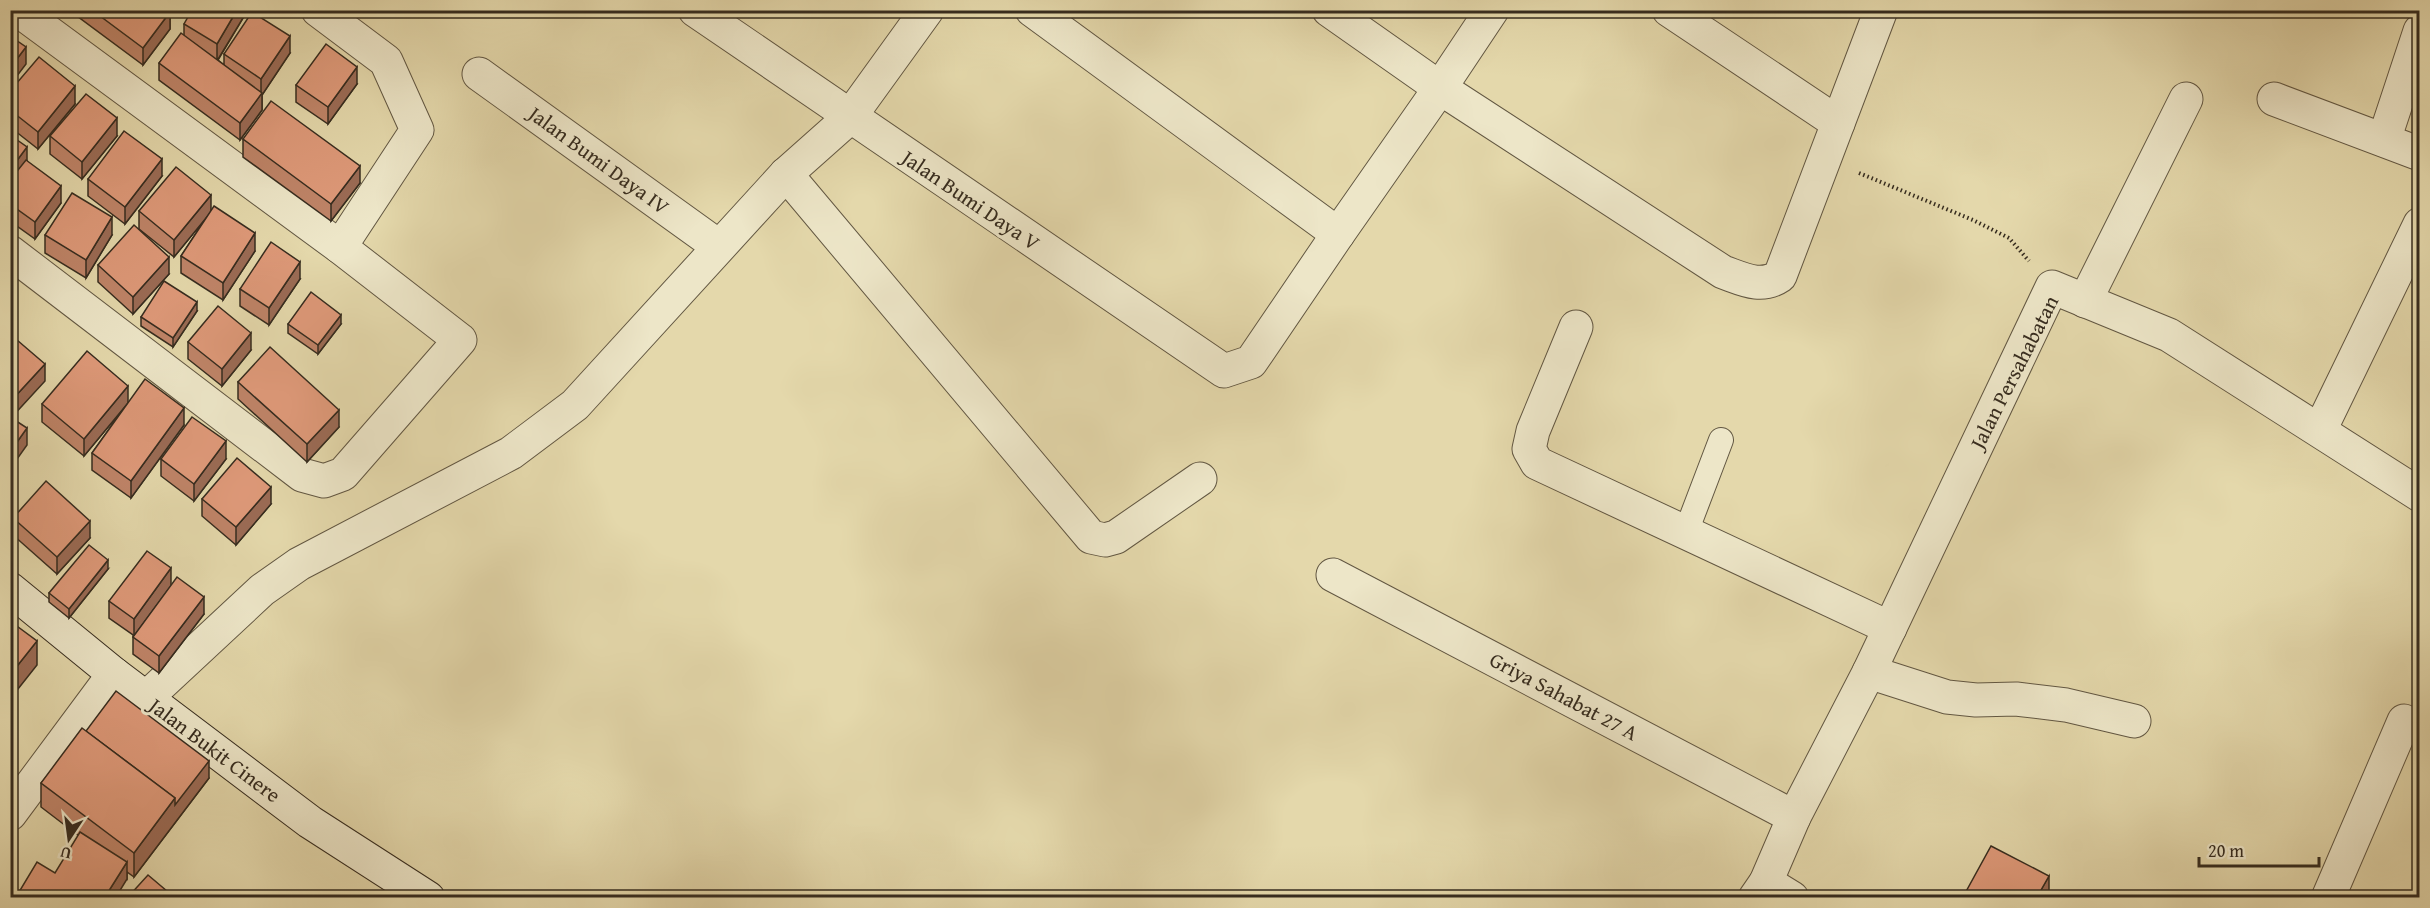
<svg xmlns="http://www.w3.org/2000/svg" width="2430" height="908" font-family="'Gentium Book Plus',serif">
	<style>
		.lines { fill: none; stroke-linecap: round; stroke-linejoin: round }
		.service-casing { stroke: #625742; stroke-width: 26 }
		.minor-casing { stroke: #625742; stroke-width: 35 }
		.secondary-casing { stroke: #362c1f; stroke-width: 35 }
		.path { stroke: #362c1f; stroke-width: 4; stroke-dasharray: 1.5 3; stroke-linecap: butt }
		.service { stroke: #ede6c8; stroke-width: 24 }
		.minor { stroke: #ede6c8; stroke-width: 33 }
		.secondary { stroke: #ede6c8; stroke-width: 33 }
		.wall { fill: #bf8468; stroke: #362c1f; stroke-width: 1.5 }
		.shaded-wall { fill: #9b6b55; stroke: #362c1f; stroke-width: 1.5 }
		.building { fill: #de9979; stroke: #362c1f; stroke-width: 1.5 }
		.labels { text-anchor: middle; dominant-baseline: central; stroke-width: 6; stroke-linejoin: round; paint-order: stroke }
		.street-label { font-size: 21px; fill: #362c1f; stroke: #ede6c8 }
	</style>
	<rect width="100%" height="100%" fill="#e4d8ab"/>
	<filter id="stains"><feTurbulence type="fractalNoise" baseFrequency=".00333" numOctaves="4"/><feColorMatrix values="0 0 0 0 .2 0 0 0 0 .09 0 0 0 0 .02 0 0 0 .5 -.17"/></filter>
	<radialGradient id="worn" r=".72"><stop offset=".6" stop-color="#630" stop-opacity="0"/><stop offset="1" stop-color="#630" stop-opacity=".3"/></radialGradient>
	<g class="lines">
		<defs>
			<path id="service" d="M1686,532l35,-92"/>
			<g id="minor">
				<path d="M318,10l68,51 31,69 -77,117"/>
				<path d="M695,10l529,361 27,-9 87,-128"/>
				<path d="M1032,10l306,224 102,-146 283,184c20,7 38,17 57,4l101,-266"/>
				<path d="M1329,10l111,78 52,-78"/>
				<path d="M1669,10l169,113"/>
				<path d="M479,74l239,172"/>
				<path d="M2274,99l146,55"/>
				<path d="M2384,140l36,-109"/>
				<path d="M786,174l305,363 14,3 11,-3 84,-58"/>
				<path d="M10,252l292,223 22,6 19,-7 117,-134 -120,-93 -322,-237"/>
				<path d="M2085,301l101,-202"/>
				<path d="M1576,327l-43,104 -4,18 8,14 353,165"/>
				<path d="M2320,430l100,-206"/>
				<path d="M1333,575l461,242"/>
				<path d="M1869,672l78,25 29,3 40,-1 50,6 68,16"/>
				<path d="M146,698l116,-108 37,-26 212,-111 64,-48 211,-231 63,-56 78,-108"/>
				<path d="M10,814l104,-140"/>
				<path d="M1766,882l26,16"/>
				<path d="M1755,898l11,-16 28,-65 75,-145 183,-385 117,48 251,160"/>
				<path d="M2328,898l76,-177"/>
			</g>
			<path id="secondary" d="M10,589l104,85 196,148 118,76"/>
		</defs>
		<use href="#service" class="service-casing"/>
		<use href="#minor" class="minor-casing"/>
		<use href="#secondary" class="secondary-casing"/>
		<path class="path" d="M1859,173l114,47 36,18 20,23"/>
		<use href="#service" class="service"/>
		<use href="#minor" class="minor"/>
		<use href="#secondary" class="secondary"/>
	</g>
	<g class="wall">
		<path d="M73,10h99l-2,3v16l-27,36 -70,-52z"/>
		<path d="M246,10v3l-28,47 6,5v-11l66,-1 -28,42v15l-22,30 -81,-60v-17l25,-28v-11z"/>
		<path d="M357,84l-29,40 -32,-22v-17z"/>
		<path d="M10,91l65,13 -37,45 -28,-22z"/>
		<path d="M10,135l17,26 34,42 -26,36 -25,-18z"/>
		<path d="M50,136h67l-35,43 -32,-25z"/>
		<path d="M243,139l117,44 -29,38 -88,-64z"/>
		<path d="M162,176l-37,48 -37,-28v-17z"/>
		<path d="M211,210l44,41 -32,49 -42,-27v-17l25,-38 -32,39 -35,-28v-18z"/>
		<path d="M45,235h67l-26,43 -41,-25z"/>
		<path d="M98,265l71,9 -36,40 -35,-32z"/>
		<path d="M300,279l-31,46 -29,-19v-17z"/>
		<path d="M197,311l-24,36 -32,-21v-9z"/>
		<path d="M288,324h53l-23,30 -30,-21z"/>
		<path d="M188,342l63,8 -29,36 -34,-27z"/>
		<path d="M238,382l101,45 -32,35 -69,-63z"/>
		<path d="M128,402l56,23 -53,73 -39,-28v-17l32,-45 -40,48 -42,-34v-18z"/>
		<path d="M161,459h65l-32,42 -33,-25z"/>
		<path d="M202,499l69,5 -35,41 -34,-29z"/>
		<path d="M13,518l77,20 -33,36 -44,-39z"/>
		<path d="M108,569l-39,49 -20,-16v-9z"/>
		<path d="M171,585l33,29 -45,59 -26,-19v-19l-24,-17v-17z"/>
		<path d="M86,731l123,47 -75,99 -7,-5v7l-48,-43 -38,-29v-24z"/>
	</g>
	<g class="shaded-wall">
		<path d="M237,10h9v3l-29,48v-17z"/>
		<path d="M170,12v17l-27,36v-17z"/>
		<path d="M290,36v17l-28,42v15l-22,30v-17l21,-29v-15z"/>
		<path d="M26,47v17l-16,21v-17z"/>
		<path d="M357,67v17l-29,40v-17z"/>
		<path d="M75,86v18l-37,45v-17z"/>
		<path d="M117,118v18l-35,43v-17z"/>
		<path d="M27,147v17l-17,23v-17z"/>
		<path d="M162,159v17l-37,48v-17z"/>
		<path d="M360,166v17l-29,38v-17z"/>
		<path d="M61,186v17l-26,36v-17z"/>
		<path d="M211,195v17l-37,45v-17z"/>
		<path d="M112,217v18l-26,43v-18z"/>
		<path d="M255,233v18l-32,49v-17z"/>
		<path d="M169,257v17l-36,40v-17z"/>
		<path d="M300,262v17l-31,46v-17z"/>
		<path d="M15,286v18l-5,5v-17z"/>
		<path d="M197,302v9l-24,36v-9z"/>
		<path d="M341,315v9l-23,30v-9z"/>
		<path d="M251,333v17l-29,36v-17z"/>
		<path d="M45,364v17l-35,38v-17z"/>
		<path d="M128,386v17l-44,53v-17z"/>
		<path d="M184,408v17l-53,73v-17z"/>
		<path d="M339,410v17l-32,35v-18z"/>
		<path d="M27,428v17l-17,24v-17z"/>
		<path d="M226,441v18l-32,42v-17z"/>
		<path d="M271,487v17l-35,41v-18z"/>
		<path d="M90,521v17l-33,36v-17z"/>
		<path d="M108,560v9l-39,49v-9z"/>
		<path d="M171,568v18l-37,50v-17z"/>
		<path d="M204,597v17l-45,59v-17z"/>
		<path d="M37,641v24l-27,34v-24z"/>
		<path d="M209,761v17l-75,99v-24l41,-55z"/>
		<path d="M127,862v17l-11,18h-11z"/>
		<path d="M2049,876v21h-12z"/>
	</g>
	<g class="building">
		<path d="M92,10h76l2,2 -27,36z"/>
		<path d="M192,10h45l-20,34 -33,-20z"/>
		<path d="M252,12l38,24 -29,43 -37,-25z"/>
		<path d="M181,33l81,60 -22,30 -81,-60z"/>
		<path d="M10,36l16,11 -16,21z"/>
		<path d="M326,44l31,23 -29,40 -32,-22z"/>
		<path d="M39,57l36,29 -37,46 -28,-22v-19z"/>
		<path d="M86,94l31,24 -35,44 -32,-26z"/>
		<path d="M271,101l89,65 -29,38 -88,-65z"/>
		<path d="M124,131l38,28 -37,48 -37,-28z"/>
		<path d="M10,135l17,12 -17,23z"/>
		<path d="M26,160l35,26 -26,36 -25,-18v-24z"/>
		<path d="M176,167l35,28 -37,45 -35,-29z"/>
		<path d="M72,193l40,24 -26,43 -41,-25z"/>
		<path d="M214,206l41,27 -32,50 -42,-27z"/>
		<path d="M134,225l35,32 -36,40 -35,-32z"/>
		<path d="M271,242l29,20 -31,46 -29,-19z"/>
		<path d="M164,281l33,21 -24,36 -32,-21z"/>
		<path d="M10,283l5,3 -5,6z"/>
		<path d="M311,292l30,23 -23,30 -30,-21z"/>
		<path d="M218,306l33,27 -29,36 -34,-27z"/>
		<path d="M10,334l35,30 -35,38z"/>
		<path d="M270,347l69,63 -32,34 -69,-62z"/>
		<path d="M87,351l41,35 -44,53 -42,-35z"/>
		<path d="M145,379l39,29 -53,73 -39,-28z"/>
		<path d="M10,417l17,11 -17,24z"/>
		<path d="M192,417l34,24 -32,43 -33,-25z"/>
		<path d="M237,458l34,29 -35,40 -34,-28z"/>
		<path d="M46,481l44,40 -33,36 -44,-39z"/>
		<path d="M89,545l19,15 -39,49 -20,-16z"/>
		<path d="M147,551l24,17 -37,51 -25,-18z"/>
		<path d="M177,577l27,20 -45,59 -26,-19z"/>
		<path d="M10,621l27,20 -27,34z"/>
		<path d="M116,691l93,70 -34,44v-7l-89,-67z"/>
		<path d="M82,728l93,70 -41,55 -93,-70z"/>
		<path d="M80,832l47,30 -22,35h-89l21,-35 18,11z"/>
		<path d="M1991,846l58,30 -12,21h-74z"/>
		<path d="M148,875l26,22h-46z"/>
	</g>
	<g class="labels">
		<g class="street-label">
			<text transform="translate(599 160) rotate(36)">Jalan Bumi Daya IV</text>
			<text transform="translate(971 200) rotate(34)">Jalan Bumi Daya V</text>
			<text transform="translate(2014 372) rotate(-63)">Jalan Persahabatan</text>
			<text transform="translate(1564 696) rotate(28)">Griya Sahabat 27 A</text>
			<text transform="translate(215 750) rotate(37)">Jalan Bukit Cinere</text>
		</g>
	</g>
	<rect width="2430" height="908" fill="none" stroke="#e4d8ab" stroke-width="36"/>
	<rect x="12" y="12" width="2406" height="884" fill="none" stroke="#362c1f" stroke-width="3"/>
	<rect x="18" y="18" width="2394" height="872" fill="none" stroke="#362c1f" stroke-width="1.5"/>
	<g transform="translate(69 839) rotate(193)" stroke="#ede6c8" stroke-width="4.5" paint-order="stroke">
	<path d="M0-4.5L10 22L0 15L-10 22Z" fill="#362c1f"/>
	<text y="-9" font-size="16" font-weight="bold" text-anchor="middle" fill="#362c1f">U</text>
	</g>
	<path d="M2199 857v9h120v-9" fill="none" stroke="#362c1f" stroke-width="3"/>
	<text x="2208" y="857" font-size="18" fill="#362c1f" stroke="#ede6c8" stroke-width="4.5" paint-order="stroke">20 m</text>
	<rect width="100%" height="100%" filter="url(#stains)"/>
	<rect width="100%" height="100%" fill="url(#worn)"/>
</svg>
